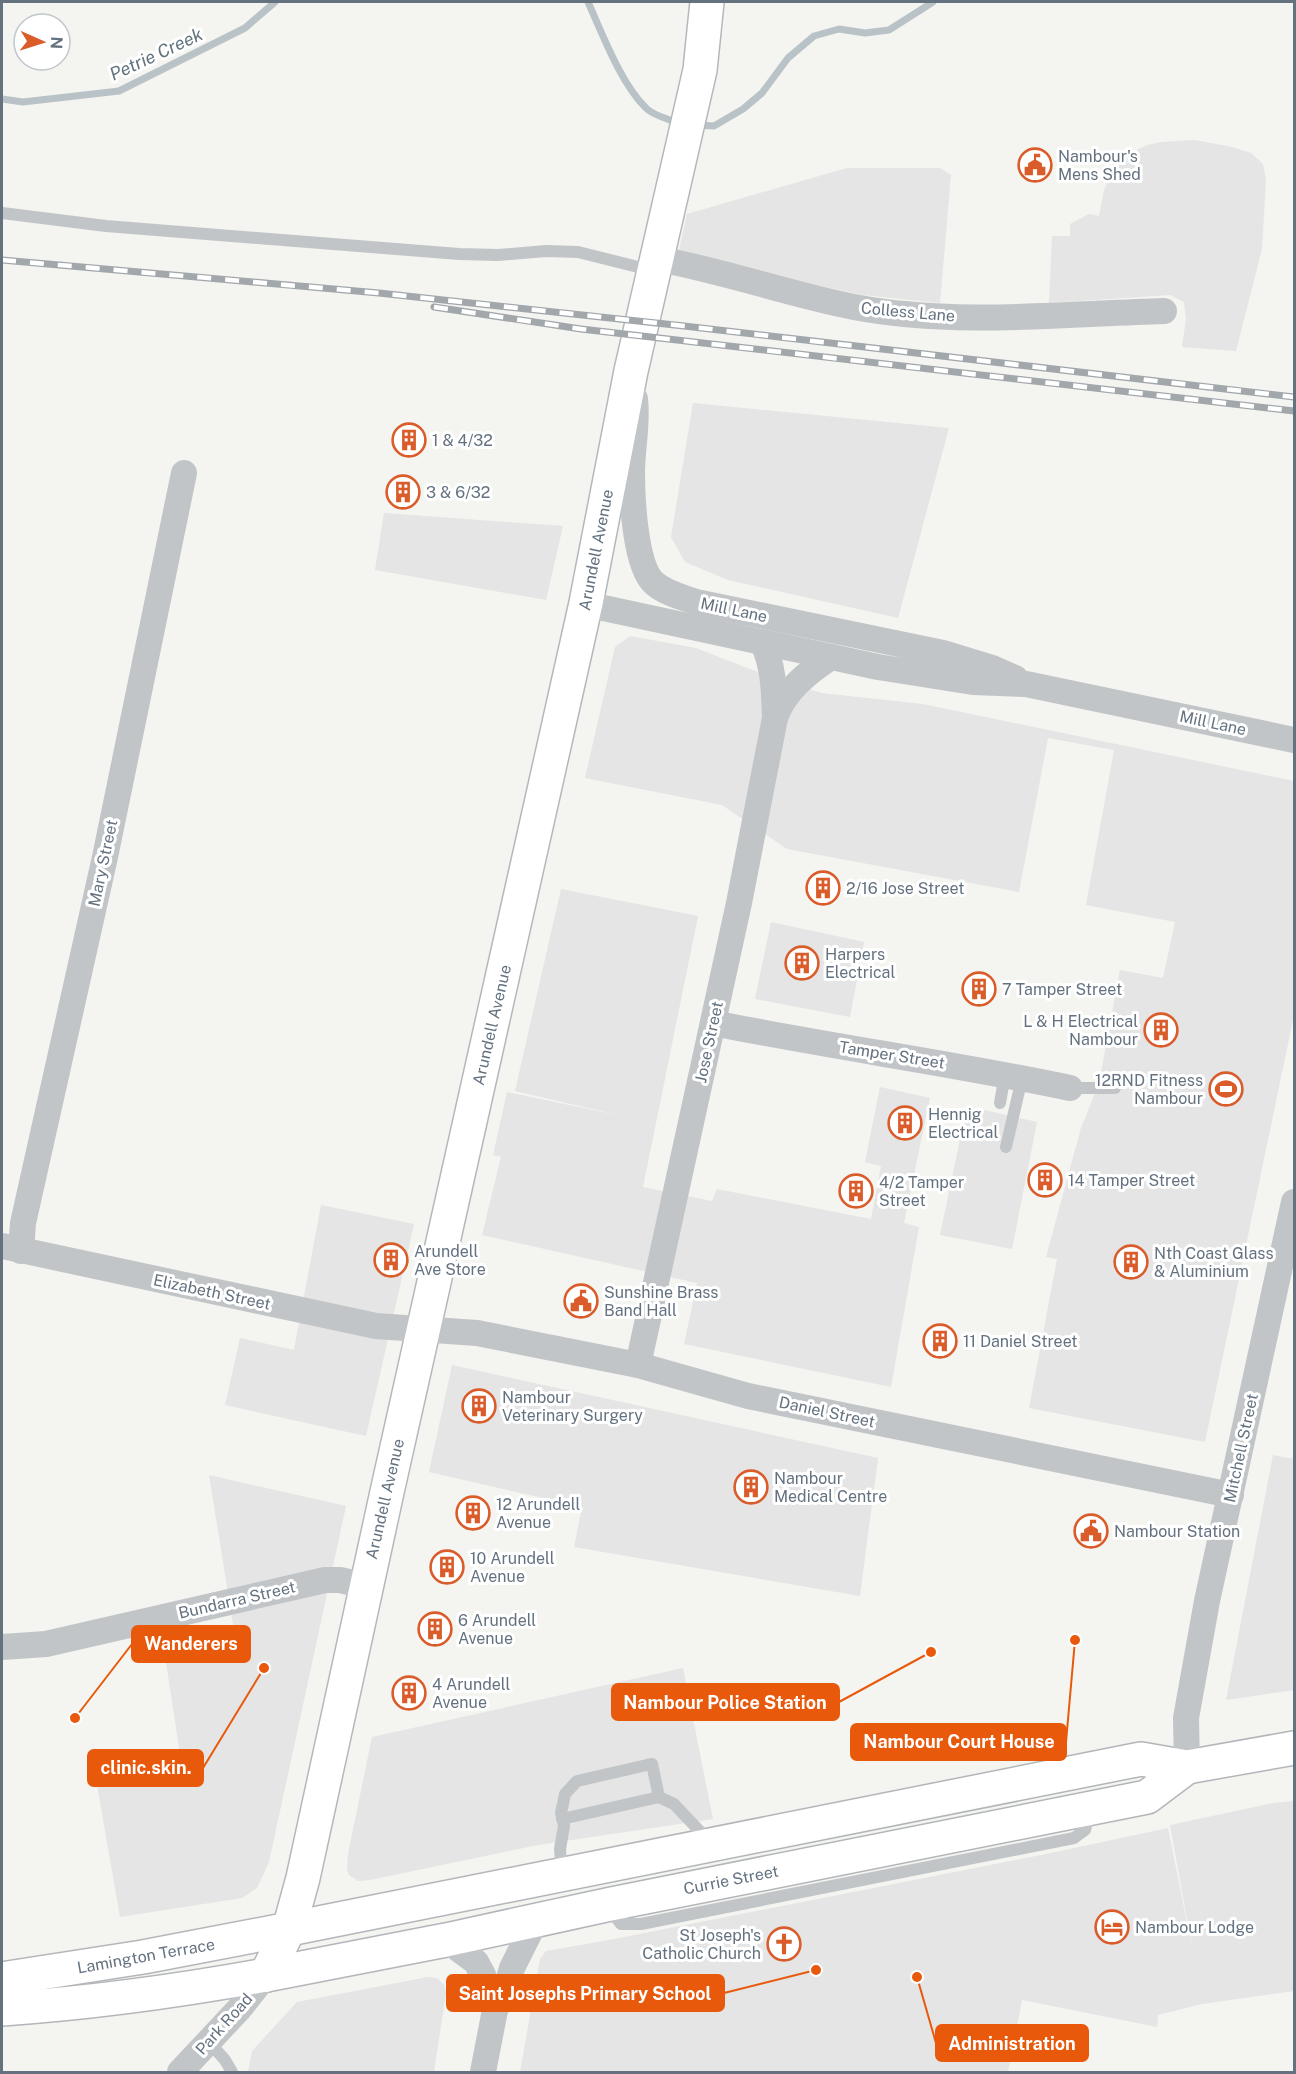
<svg xmlns="http://www.w3.org/2000/svg" width="1296" height="2074" font-family="'Public Sans',sans-serif">
	<style>
		.built { fill: #e4e5e4 }
		.lines { fill: none; stroke-linecap: round; stroke-linejoin: round }
		.stream { stroke: #b9c3c7; stroke-width: 7 }
		.secondary-casing { stroke: #b4b8bc; stroke-width: 36 }
		.primary-casing { stroke: #b2b6ba; stroke-width: 36 }
		.trunk-casing { stroke: #b4b7ba; stroke-width: 36 }
		.service { stroke: #c2c5c8; stroke-width: 12 }
		.minor { stroke: #c2c5c8; stroke-width: 26 }
		.secondary { stroke: #fff; stroke-width: 33 }
		.primary { stroke: #fff; stroke-width: 33 }
		.trunk { stroke: #fff; stroke-width: 33 }
		.rail-casing { stroke: #a2a7ac; stroke-width: 7 }
		.rail { stroke: #fff; stroke-width: 4.5; stroke-dasharray: 14; stroke-linecap: butt }
		.labels { text-anchor: middle; dominant-baseline: central; stroke-width: 6; stroke-linejoin: round; paint-order: stroke }
		.poi-label { font-size: 16px; fill: #647280; stroke: #fff; text-anchor: start }
		.street-label { font-size: 16px; fill: #647280; stroke: #fff }
		.water-label { font-size: 18px; font-style: italic; fill: #60737d; stroke: #fff }
		.leader { fill: none; stroke: #e8590c; stroke-width: 2 }
		.callout-dot { fill: #e8590c; stroke: #fff; stroke-width: 2 }
		.callout { fill: #e8590c; stroke: #e8590c; stroke-width: 2 }
		.callout-label { font-size: 18px; text-anchor: middle; font-weight: bold; fill: #fff }
	</style>
	<rect width="100%" height="100%" fill="#f4f4f0"/>
	<g class="built">
		<path d="M1195,140l37,7 19,6 12,11 3,16 -4,69 -26,102 -54,-4 4,-28 -2,-17 -14,-7 -121,8 3,-67h18v-12l19,-10 10,2 5,-26 6,-13 15,-20 10,-6 12,-6 15,-3z"/>
		<path d="M847,168h93l11,7 -11,128 -77,-8 -70,-15 -114,-30 8,-36z"/>
		<path d="M693,403l256,25 -51,190 -170,-38 -43,-18 -14,-25z"/>
		<path d="M384,513l179,13 -17,74 -171,-30z"/>
		<path d="M630,636l66,12 51,20 74,25 102,11 371,77v234l-89,427 -176,-34 28,-149 -11,-2 35,-129 16,-40 5,-21 18,-97 43,8 12,-56 -89,-17 28,-155 -66,-12 -29,154 -232,-43 -65,-44 -137,-27 30,-131z"/>
		<path d="M561,889l137,27 -55,271 69,14 5,-12 154,30 10,-53 -16,-4 15,-75 50,11 -26,125 15,4 -28,160 -207,-43 13,-61 -215,-48 19,-78 -8,-2 14,-63 115,24 -107,-25z"/>
		<path d="M771,922l93,20 -14,75 -95,-18z"/>
		<path d="M967,1106l70,16 -25,127 -72,-14z"/>
		<path d="M321,1205l93,19 -48,212 -141,-31 15,-67 54,12z"/>
		<path d="M452,1365l426,93 -18,138 -286,-49 8,-40 -153,-35z"/>
		<path d="M1273,1455l21,4v231l-68,10z"/>
		<path d="M209,1475l137,31 -77,356 -12,26 -15,10 -122,19 -23,-132 85,-18 -18,-118 70,-19z"/>
		<path d="M683,1668l30,151 -175,26 -168,35 -12,1 -9,-6 -2,-5 1,-16 24,-117z"/>
		<path d="M1294,1801v190l-92,13 -44,11 -1,12 -135,-27 -14,72h-488l20,-113 6,-8 63,-11 442,-87 117,-25 26,130 -24,-133 103,-22z"/>
		<path d="M428,1977l9,1 7,7 2,8 -12,79h-186l4,-21 45,-49z"/>
	</g>
	<g class="lines">
		<g class="stream">
			<path d="M588,2c14,31 33,82 58,106 7,8 24,11 34,16"/>
			<path d="M2,99l21,3 96,-11 126,-63 30,-26"/>
			<path d="M697,125l17,1 29,-17 19,-16 26,-35 26,-22 25,-7 26,4 24,-3 44,-28"/>
		</g>
		<defs>
			<path id="secondary" d="M266,1975l23,-46 14,-51 84,-386 199,-889 45,-232 69,-301 7,-68"/>
			<g id="primary">
				<path d="M289,1929l852,-170 46,8 107,-19"/>
				<path d="M266,1975l180,-35 165,-36 536,-107 40,-30"/>
			</g>
			<g id="trunk">
				<path d="M2,1979l141,-22 146,-28"/>
				<path d="M2,2009c89,-6 176,-18 264,-34"/>
			</g>
		</defs>
		<use href="#secondary" class="secondary-casing"/>
		<use href="#primary" class="primary-casing"/>
		<use href="#trunk" class="trunk-casing"/>
		<g class="service">
			<path d="M2,213l104,13 353,28 39,1 48,-4 32,1 76,19"/>
			<path d="M1070,1088h45"/>
			<path d="M1000,1103l5,-29"/>
			<path d="M1006,1147l16,-69"/>
			<path d="M562,1819l97,-22"/>
			<path d="M562,1873l-2,-24 4,-23 -3,-13 4,-19 12,-13 70,-16 5,-1 7,33 15,7 35,37"/>
			<path d="M611,1905l6,14 4,5h20l433,-86 11,-8 5,-19"/>
			<path d="M209,2042l16,18 7,12"/>
		</g>
		<g class="minor">
			<path d="M658,259c66,12 130,35 196,48 100,19 209,7 310,4"/>
			<path d="M635,399c3,25 -3,49 -3,74 0,25 3,93 22,110 11,10 28,14 42,19l247,51 49,15 23,10"/>
			<path d="M585,604l293,63 95,15 53,2 268,56"/>
			<path d="M763,643c11,25 11,48 12,75"/>
			<path d="M713,1023c119,24 238,40 357,65"/>
			<path d="M2,1246l374,80 101,7 161,32 110,31 483,99"/>
			<path d="M21,1251l2,-28 82,-366 79,-384"/>
			<path d="M638,1365l101,-462 36,-185c9,-27 33,-46 56,-61"/>
			<path d="M2,1647l44,-3 279,-64h15l26,6"/>
			<path d="M1187,1767l-1,-49 21,-117 87,-399"/>
			<path d="M446,1940l30,22 7,13 12,35"/>
			<path d="M180,2072l60,-64 26,-33"/>
			<path d="M483,2072l12,-62 12,-24 5,-18 24,-48"/>
		</g>
		<use href="#secondary" class="secondary"/>
		<use href="#primary" class="primary"/>
		<use href="#trunk" class="trunk"/>
		<defs>
			<g id="rail">
				<path d="M2,260l377,33 305,33 610,71"/>
				<path d="M434,307l147,22 713,82"/>
			</g>
		</defs>
		<use href="#rail" class="rail-casing"/>
		<use href="#rail" class="rail"/>
	</g>
	<defs>
		<symbol id="civic-ring" viewBox="-11 -11 22 22"><circle r="9.5" fill="#fff" stroke="#da5c2a" stroke-width="1.5"/><path d="M-.6-6.5H3V-4.5H.6V-3L4-1V1h2V6H-6V1h2V-1L-.6-3ZM-1.2 2.5V6h2.4V2.5Z" fill="#da5c2a"/></symbol>
		<symbol id="building-ring" viewBox="-11 -11 22 22"><circle r="9.5" fill="#fff" stroke="#da5c2a" stroke-width="1.5"/><path d="M-4-6H4V6H1V3H-1V6H-4ZM-2.5-4.3h1.7v1.8h-1.7ZM.8-4.3h1.7v1.8H.8ZM-2.5-1h1.7V.8h-1.7ZM.8-1h1.7V.8H.8Z" fill="#da5c2a"/></symbol>
		<symbol id="stadium-ring" viewBox="-11 -11 22 22"><circle r="9.5" fill="#fff" stroke="#da5c2a" stroke-width="1.5"/><path d="M0-5a6.5 5 0 1 0 0 10a6.5 5 0 1 0 0-10ZM-3.5-1.8h7v3.6h-7Z" fill="#da5c2a"/></symbol>
		<symbol id="hotel-ring" viewBox="-11 -11 22 22"><circle r="9.5" fill="#fff" stroke="#da5c2a" stroke-width="1.5"/><path d="M-6-4.5h1.5V1H6V5H4.5V3h-9V5H-6ZM-4 0a1.8 1.8 0 1 1 3.6 0ZM.5 0V-2.5h3Q6-2.5 6 0Z" fill="#da5c2a"/></symbol>
		<symbol id="church-ring" viewBox="-11 -11 22 22"><circle r="9.5" fill="#fff" stroke="#da5c2a" stroke-width="1.5"/><path d="M-1.2-6h2.4v3.5h3.3v2.4h-3.3V6h-2.4V-.1h-3.3v-2.4h3.3Z" fill="#da5c2a"/></symbol>
	</defs>
	<g fill-rule="evenodd">
		<use href="#civic-ring" x="1016" y="146" width="38" height="38"/>
		<use href="#building-ring" x="390" y="421" width="38" height="38"/>
		<use href="#building-ring" x="384" y="473" width="38" height="38"/>
		<use href="#building-ring" x="804" y="869" width="38" height="38"/>
		<use href="#building-ring" x="783" y="944" width="38" height="38"/>
		<use href="#building-ring" x="960" y="970" width="38" height="38"/>
		<use href="#building-ring" x="1142" y="1011" width="38" height="38"/>
		<use href="#stadium-ring" x="1207" y="1070" width="38" height="38"/>
		<use href="#building-ring" x="886" y="1104" width="38" height="38"/>
		<use href="#building-ring" x="1026" y="1161" width="38" height="38"/>
		<use href="#building-ring" x="837" y="1172" width="38" height="38"/>
		<use href="#building-ring" x="372" y="1241" width="38" height="38"/>
		<use href="#building-ring" x="1112" y="1243" width="38" height="38"/>
		<use href="#civic-ring" x="562" y="1282" width="38" height="38"/>
		<use href="#building-ring" x="921" y="1322" width="38" height="38"/>
		<use href="#building-ring" x="460" y="1387" width="38" height="38"/>
		<use href="#building-ring" x="732" y="1468" width="38" height="38"/>
		<use href="#building-ring" x="454" y="1494" width="38" height="38"/>
		<use href="#civic-ring" x="1072" y="1512" width="38" height="38"/>
		<use href="#building-ring" x="428" y="1548" width="38" height="38"/>
		<use href="#building-ring" x="416" y="1610" width="38" height="38"/>
		<use href="#building-ring" x="390" y="1674" width="38" height="38"/>
		<use href="#hotel-ring" x="1093" y="1908" width="38" height="38"/>
		<use href="#church-ring" x="765" y="1925" width="38" height="38"/>
	</g>
	<g class="labels">
		<g class="poi-label">
			<text x="1058" y="156">Nambour's<tspan x="1058" dy="18">Mens Shed</tspan></text>
			<text x="432" y="440">1 &amp; 4/32</text>
			<text x="426" y="492">3 &amp; 6/32</text>
			<text x="846" y="888">2/16 Jose Street</text>
			<text x="825" y="954">Harpers<tspan x="825" dy="18">Electrical</tspan></text>
			<text x="1002" y="989">7 Tamper Street</text>
			<text x="1138" y="1021" text-anchor="end">L &amp; H Electrical<tspan x="1138" dy="18">Nambour</tspan></text>
			<text x="1203" y="1080" text-anchor="end">12RND Fitness<tspan x="1203" dy="18">Nambour</tspan></text>
			<text x="928" y="1114">Hennig<tspan x="928" dy="18">Electrical</tspan></text>
			<text x="1068" y="1180">14 Tamper Street</text>
			<text x="879" y="1182">4/2 Tamper<tspan x="879" dy="18">Street</tspan></text>
			<text x="414" y="1251">Arundell<tspan x="414" dy="18">Ave Store</tspan></text>
			<text x="1154" y="1253">Nth Coast Glass<tspan x="1154" dy="18">&amp; Aluminium</tspan></text>
			<text x="604" y="1292">Sunshine Brass<tspan x="604" dy="18">Band Hall</tspan></text>
			<text x="963" y="1341">11 Daniel Street</text>
			<text x="502" y="1397">Nambour<tspan x="502" dy="18">Veterinary Surgery</tspan></text>
			<text x="774" y="1478">Nambour<tspan x="774" dy="18">Medical Centre</tspan></text>
			<text x="496" y="1504">12 Arundell<tspan x="496" dy="18">Avenue</tspan></text>
			<text x="1114" y="1531">Nambour Station</text>
			<text x="470" y="1558">10 Arundell<tspan x="470" dy="18">Avenue</tspan></text>
			<text x="458" y="1620">6 Arundell<tspan x="458" dy="18">Avenue</tspan></text>
			<text x="432" y="1684">4 Arundell<tspan x="432" dy="18">Avenue</tspan></text>
			<text x="1135" y="1927">Nambour Lodge</text>
			<text x="761" y="1935" text-anchor="end">St Joseph's<tspan x="761" dy="18">Catholic Church</tspan></text>
		</g>
		<g class="street-label">
			<text transform="translate(908 312) rotate(5)">Colless Lane</text>
			<text transform="translate(596 550) rotate(-79)">Arundell Avenue</text>
			<text transform="translate(734 610) rotate(12)">Mill Lane</text>
			<text transform="translate(1213 723) rotate(12)">Mill Lane</text>
			<text transform="translate(103 863) rotate(-78)">Mary Street</text>
			<text transform="translate(492 1025) rotate(-77)">Arundell Avenue</text>
			<text transform="translate(709 1042) rotate(-78)">Jose Street</text>
			<text transform="translate(892 1055) rotate(9)">Tamper Street</text>
			<text transform="translate(212 1292) rotate(12)">Elizabeth Street</text>
			<text transform="translate(827 1412) rotate(12)">Daniel Street</text>
			<text transform="translate(1241 1448) rotate(-78)">Mitchell Street</text>
			<text transform="translate(385 1499) rotate(-77)">Arundell Avenue</text>
			<text transform="translate(237 1600) rotate(-13)">Bundarra Street</text>
			<text transform="translate(731 1880) rotate(-11)">Currie Street</text>
			<text transform="translate(146 1956) rotate(-10)">Lamington Terrace</text>
			<text transform="translate(224 2024) rotate(-48)">Park Road</text>
		</g>
		<g class="water-label">
			<text transform="translate(156 54) rotate(-25)">Petrie Creek</text>
		</g>
	</g>
	<path class="leader" d="M75 1718L132 1644M931 1652L839 1702M1075 1640L1066 1742M264 1668L203 1768M816 1970L724 1993M917 1977L936 2043"/>
	<g class="callout-dot">
		<circle cx="75" cy="1718" r="6"/>
		<circle cx="931" cy="1652" r="6"/>
		<circle cx="1075" cy="1640" r="6"/>
		<circle cx="264" cy="1668" r="6"/>
		<circle cx="816" cy="1970" r="6"/>
		<circle cx="917" cy="1977" r="6"/>
	</g>
	<g class="callout">
		<rect x="132" y="1626" width="118" height="36" rx="6"/>
		<rect x="612" y="1684" width="227" height="36" rx="6"/>
		<rect x="851" y="1724" width="215" height="36" rx="6"/>
		<rect x="88" y="1750" width="115" height="36" rx="6"/>
		<rect x="447" y="1975" width="277" height="36" rx="6"/>
		<rect x="936" y="2025" width="152" height="36" rx="6"/>
	</g>
	<g class="callout-label">
		<text x="191" y="1650">Wanderers</text>
		<text x="725" y="1709">Nambour Police Station</text>
		<text x="959" y="1748">Nambour Court House</text>
		<text x="146" y="1774">clinic.skin.</text>
		<text x="585" y="2000">Saint Josephs Primary School</text>
		<text x="1012" y="2050">Administration</text>
	</g>
	<rect width="1296" height="2074" fill="none" stroke="#647280" stroke-width="6"/>
	<g transform="translate(42 42) rotate(93)"><circle r="28" fill="#ffffff" stroke="#c1c7cc" stroke-width="1.5"/>
	<path d="M0-4.5L10 22L0 15L-10 22Z" fill="#da5c2a"/>
	<text y="-9" font-size="16" font-weight="bold" text-anchor="middle" fill="#647280">N</text>
	</g>
</svg>
